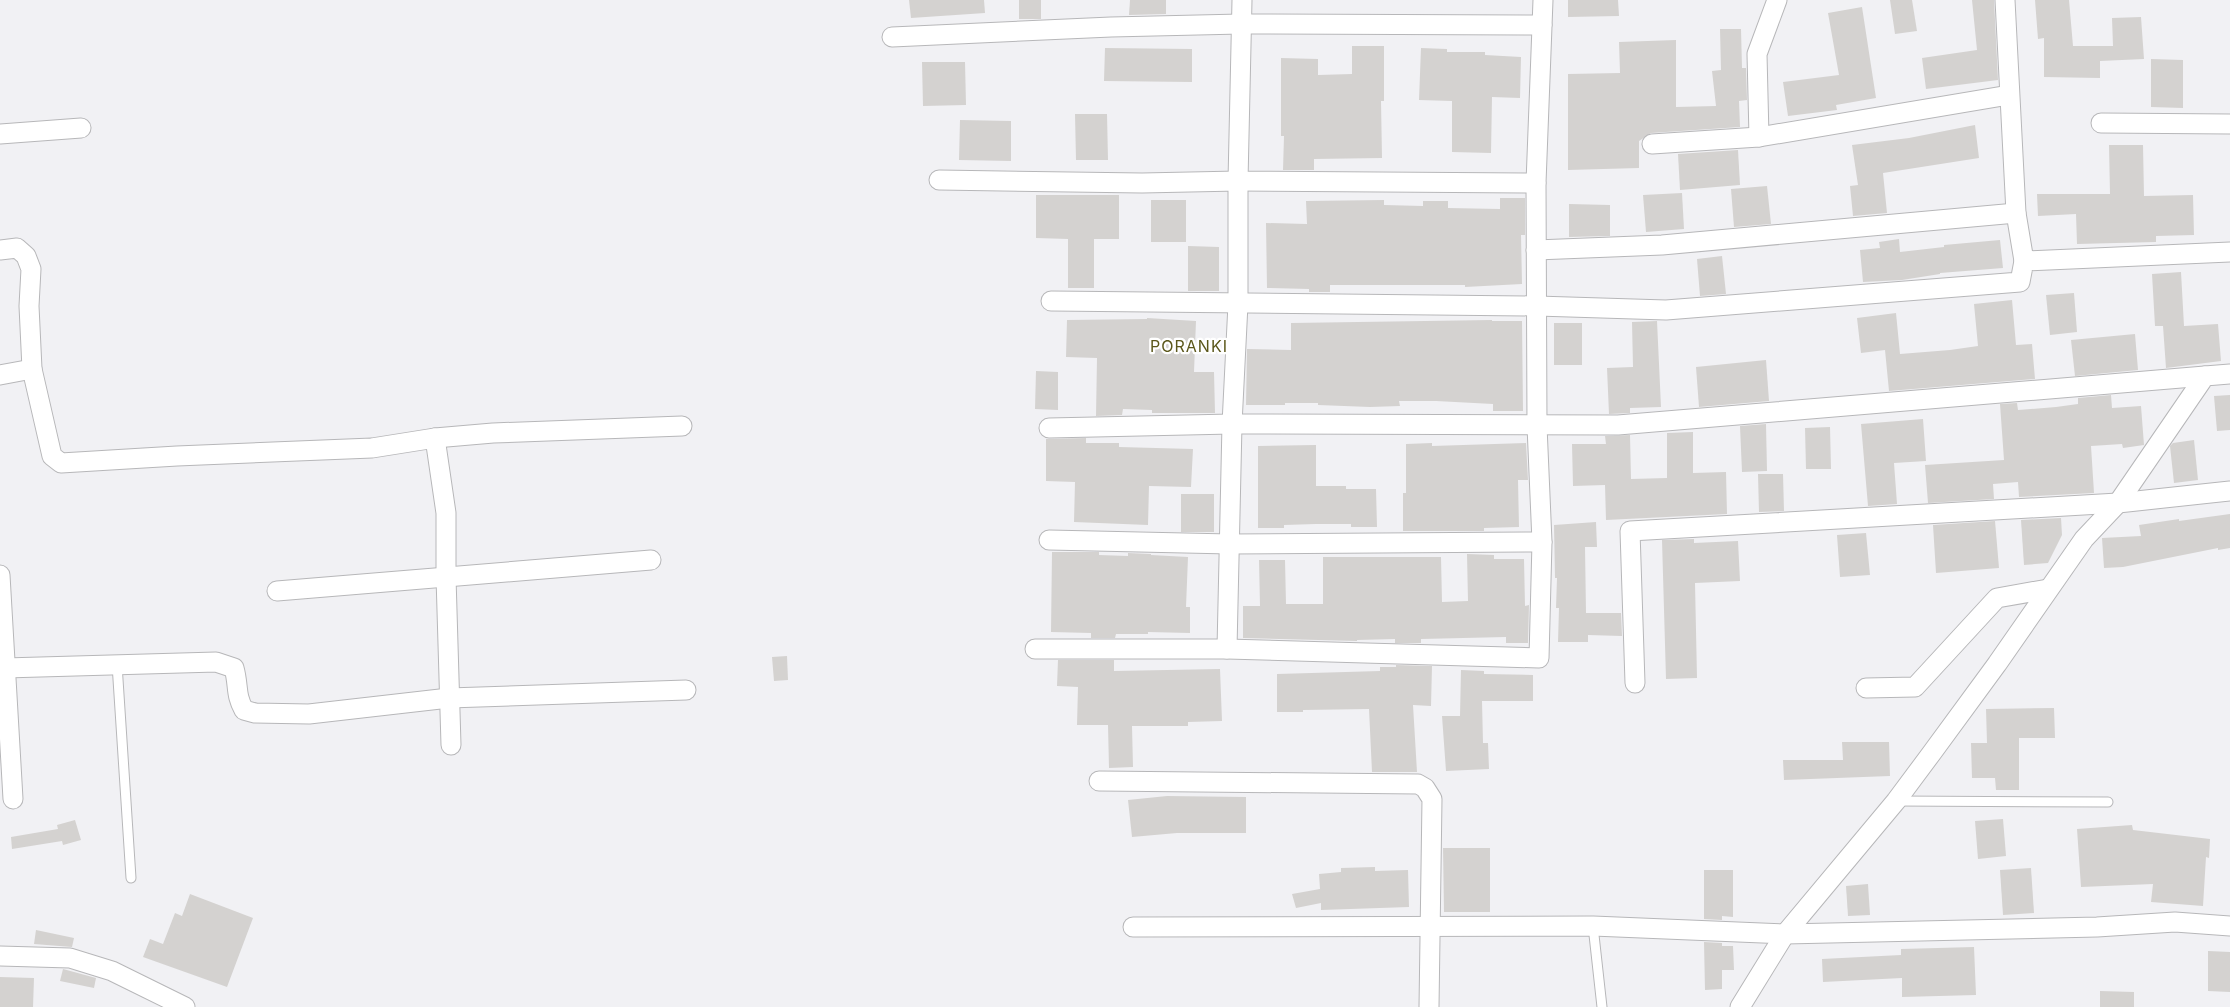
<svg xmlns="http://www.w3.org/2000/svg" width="2230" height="1007" font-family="Inter,sans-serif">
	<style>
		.building { fill: #d4d2d0 }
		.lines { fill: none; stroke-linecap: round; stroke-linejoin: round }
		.service-casing { stroke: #b7b7b9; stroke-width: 11 }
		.minor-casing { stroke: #b7b7b9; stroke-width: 21 }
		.service { stroke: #fff; stroke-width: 9 }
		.minor { stroke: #fff; stroke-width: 19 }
		.labels { text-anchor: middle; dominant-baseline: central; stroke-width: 4.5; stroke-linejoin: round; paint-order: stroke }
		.quarter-label { font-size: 16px; letter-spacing: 1px; fill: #5b571b; stroke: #fff }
	</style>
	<rect width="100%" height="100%" fill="#f1f1f4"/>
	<g class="building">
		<path d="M909,0h75l1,13 -74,5z"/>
		<rect x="1019" y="0" width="22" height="19"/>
		<path d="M1130,0h36v14l-37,1z"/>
		<path d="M1568,0h50l1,16 -51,1z"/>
		<path d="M1890,0h22l5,31 -22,3z"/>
		<path d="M1972,0h22l4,80 -72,9 -4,-31 55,-8z"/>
		<path d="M2035,0h34l4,46h40l-1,-28 29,-1 3,42 -44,2v17l-56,-1v-39l-6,1z"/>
		<path d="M1862,7l14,91 -40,7 1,5 -49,6 -5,-34 56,-7 -11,-62z"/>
		<path d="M1720,29h21l1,39h4l1,32 -8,1 1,26 -89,6 -12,8v27l-71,2v-96l52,-1 -1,-31 57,-2v67l40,-1 -4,-35 9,-1z"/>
		<path d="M1352,46h32v55h-3l1,57 -68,1v11h-31l1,-34h-3v-78l37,1v16l34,-1z"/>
		<path d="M1105,48l87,1v33l-88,-1z"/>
		<path d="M1421,48l26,1v3h38v3l36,2 -1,41 -28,-1 -1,56 -39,-1v-51l-33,-1z"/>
		<path d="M2151,59l32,1v48l-32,-1z"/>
		<path d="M922,62h43l1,43 -43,1z"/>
		<path d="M1075,114h32l1,46h-32z"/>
		<path d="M960,120l51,1v40l-52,-1z"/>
		<path d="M1975,125l4,33 -96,15 4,40 -34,3 -3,-30 8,-1 -6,-40 57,-7z"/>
		<path d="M2109,145h34l1,51 49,-1 1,40 -38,1v6l-79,2 -1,-30 -38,2 -1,-22h73z"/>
		<path d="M1738,150l2,35 -60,5 -2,-36z"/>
		<path d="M1767,186l4,38 -37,3 -3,-38z"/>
		<path d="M1682,193l2,36 -38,3 -3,-37z"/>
		<path d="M1036,195h83v44h-25v49h-26v-49l-32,-1z"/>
		<path d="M1500,198h25v37h-4l1,49 -57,3v-2h-135v7h-21v-3l-42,-1 -1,-65 41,1 -1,-23 78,-1v5l39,1v-5h25v7l52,1z"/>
		<rect x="1151" y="200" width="35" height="42"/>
		<path d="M1569,204l41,1v31l-41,1z"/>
		<path d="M1899,239l1,13 44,-5v-2l56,-5 3,28 -63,5v1l-38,6 -39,2 -3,-32 20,-2 -1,-6z"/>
		<path d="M1188,246l31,1v44h-31z"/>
		<path d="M1722,256l4,38 -26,2 -3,-37z"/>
		<path d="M2181,272l3,54 34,-2 3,37 -55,7 -3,-42h-8l-3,-52z"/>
		<path d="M2074,293l3,39 -27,3 -4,-40z"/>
		<path d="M2012,300l4,45 16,-1 3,35 -146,12 -4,-41 -24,3 -4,-35 39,-5 4,41 50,-4 28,-4 -4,-42z"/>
		<path d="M1147,318l49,3 -2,51h20l1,41h-63v-3l-29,-1 -1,6 -26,1 1,-58 -31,-1 1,-37 80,-1z"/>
		<path d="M1492,320v1h30l1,90h-30v-7l-57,-3h-37l1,5 -30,1 -52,-2v-2h-33v2h-39l1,-56 44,1v-27z"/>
		<path d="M1657,321l4,86 -31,1v5l-21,1 -2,-46 26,-1 -1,-45z"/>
		<rect x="1554" y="323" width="28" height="42"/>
		<path d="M2135,334l3,36 -63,6 -4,-36z"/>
		<path d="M1766,360l3,41 -70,6 -3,-40z"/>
		<path d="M1036,371l22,1v38l-23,-1z"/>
		<path d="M2111,395l1,13 29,-2 3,39 -21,3 -1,-4 -31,2 3,47 -75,4 -1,-15 -25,2 1,15 -66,4 -3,-38 79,-5 -4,-56 17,-1 1,7 38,-3 22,-3v-6z"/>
		<path d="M2230,395v35l-13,1 -3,-35z"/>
		<path d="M1923,419l3,42 -32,2 3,41 -29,2 -7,-82z"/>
		<path d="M1766,424l1,47 -25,1 -2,-46z"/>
		<path d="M1830,427l1,42h-25l-1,-41z"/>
		<path d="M1693,432v41l33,-1 1,42 -121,6 -1,-35 -32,1 -1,-42h34l-1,-8 25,-1 1,44 36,-1v-45z"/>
		<path d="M1086,438v5h33v4l74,2 -2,38 -42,-1 -1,39 -74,-3 1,-40 -29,-1v-42z"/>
		<path d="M2194,440l4,40 -24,3 -4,-37 3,-3z"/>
		<path d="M1432,443v3l94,-3 2,37h-10l1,47 -35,1v3h-81v-38h3v-49z"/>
		<path d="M1316,445v41h30v3h30l1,38h-26v-3h-35l-32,1v3h-26v-82z"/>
		<path d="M1758,474h25l1,37 -25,1z"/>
		<rect x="1181" y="494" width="33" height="38"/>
		<path d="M2230,514v34l-12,2v-2l-95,19 -19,1 -2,-30 39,-2 -2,-11 40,-6v2z"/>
		<path d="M2061,518l1,17 -14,28 -24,2 -3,-45z"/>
		<path d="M1995,521l4,47 -63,5 -3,-48z"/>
		<path d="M1596,522l1,25h-12l1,66h35l1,23 -34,-1v7h-30l1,-34h-3l1,-30h-2l-1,-53z"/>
		<path d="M1866,533l4,42 -30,2 -3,-42z"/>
		<path d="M1694,539v4l44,-2 2,40 -45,2 2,95 -31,1 -4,-139z"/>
		<path d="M1052,552h47v3l29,1v-3l23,1v1l37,2 -2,50h4v26l-42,-1v2h-32l-1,4h-24v-5l-40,-1z"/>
		<path d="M1467,554l27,1v4h30l1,47 4,-1 -1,38h-22v-6l-85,2v4h-26v-4l-38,1v1l-114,-3v-32h17l-1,-46h26l1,44h37v-47h118l1,45 26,-1z"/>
		<path d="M787,656l1,24 -14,1 -2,-24z"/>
		<path d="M1058,660h56v11l106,-2 2,52 -34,1v4h-56l1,41 -24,1 -1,-43h-31l1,-38 -21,-1z"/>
		<path d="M1396,665l36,1 -1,40 -18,-1 4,67h-45l-3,-63 -66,1v2h-26v-38l103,-3v-4h16z"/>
		<path d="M1461,670l23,1v3l49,1v26h-51l1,42h5l1,26 -43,2 -4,-55h18z"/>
		<path d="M2054,708l1,30h-36v52h-23l-1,-12h-23l-1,-35h16l-1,-34z"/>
		<path d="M1842,742h47l1,34 -106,4 -1,-20h60z"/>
		<path d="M1167,796l79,1v36h-69l-45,4 -4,-37z"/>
		<path d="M2003,819l3,37 -28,3 -3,-38z"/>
		<path d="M75,820l6,20 -18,5 -1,-4 -50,8 -1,-12 47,-8 -1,-4z"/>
		<path d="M2132,825l1,5 77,9 -1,19 -3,-1 -3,49 -52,-4 2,-18 -72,3 -4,-58z"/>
		<path d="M1443,848h47v64h-46z"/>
		<path d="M1375,867v4l33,-1 1,37 -88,3v-7l-25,5 -4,-14 28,-5 -1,-15 22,-2v-4z"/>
		<path d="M2031,868l3,45 -31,2 -3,-45z"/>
		<path d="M1704,870h29v47l-11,-1v4l-18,-1z"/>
		<path d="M1868,884l2,31 -22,1 -2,-30z"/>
		<path d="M190,894l63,24 -26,69 -84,-30 7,-18 13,5 12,-31 7,3z"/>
		<path d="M36,930l38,8 -2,9 -38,-3z"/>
		<path d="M1704,942l18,1v3h11l1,24h-12v19l-17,1z"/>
		<path d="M1974,947l2,48 -74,2v-19l-79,4 -1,-23 79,-4v-6z"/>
		<path d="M2208,951l22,1v40l-22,-1z"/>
		<path d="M63,969l33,9 -2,10 -34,-7z"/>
		<path d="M0,977l34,1 -1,29h-33z"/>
		<path d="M2100,991l34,1v15h-34z"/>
	</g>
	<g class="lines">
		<defs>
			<g id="service">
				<path d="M117,664l14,214"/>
				<path d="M1896,801l212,1"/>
				<path d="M1593,926l9,81"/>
			</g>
			<g id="minor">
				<path d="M1242,0l-4,181 298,2"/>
				<path d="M2005,0l11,213 8,48"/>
				<path d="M892,37l219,-10 130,-3 301,1"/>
				<path d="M2101,123l129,1"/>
				<path d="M0,134l81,-6"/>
				<path d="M1759,137l-2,-83 20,-54"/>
				<path d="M1652,144l107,-7 250,-42"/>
				<path d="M939,180l203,3 96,-2v123l-6,120 -5,225"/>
				<path d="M0,250l17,-2 9,8 5,13 -2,37 3,63 20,87 9,7 116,-7 195,-8 63,-10 58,-5 189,-7"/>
				<path d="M1536,250l126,-5 354,-32"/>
				<path d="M1051,301l486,5 129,4 354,-28 4,-21 206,-9"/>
				<path d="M0,375l32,-6"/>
				<path d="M1049,428l183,-4 386,1 587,-49"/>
				<path d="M435,438l11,75v64l5,168"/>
				<path d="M1049,540l181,4 312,-2"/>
				<path d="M0,575l13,224"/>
				<path d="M277,591l374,-31"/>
				<path d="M1035,649h192l312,9 3,-116 -5,-116 -1,-243 7,-183"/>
				<path d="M5,668l211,-6 18,6c5,18 1,26 10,42l11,3 54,1 140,-16 237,-8"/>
				<path d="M1635,683l-5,-152 488,-28 112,-12"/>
				<path d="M1866,688l49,-1 82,-89 51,-9"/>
				<path d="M1099,781l319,3 7,4 7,11 -3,208"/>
				<path d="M1133,927l460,-1 192,8 312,-7 78,-5 55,4"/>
				<path d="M0,956l70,2 42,13 73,36"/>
				<path d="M1740,1007l45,-73 111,-133 35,-47 66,-90 87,-125 34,-36 87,-127 25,-2"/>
			</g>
		</defs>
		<use href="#service" class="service-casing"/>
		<use href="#minor" class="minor-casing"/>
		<use href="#service" class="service"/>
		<use href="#minor" class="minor"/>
	</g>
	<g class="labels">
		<g class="quarter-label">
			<text x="1189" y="346">PORANKI</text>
		</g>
	</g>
</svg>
